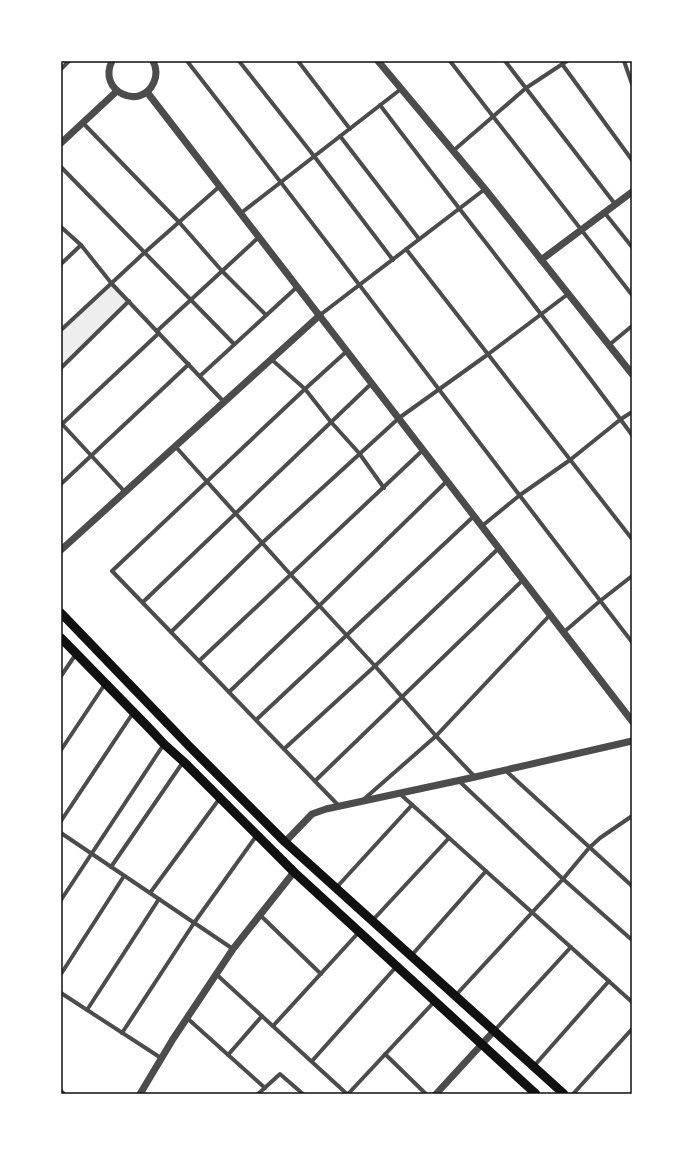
<svg xmlns="http://www.w3.org/2000/svg" width="693" height="1155" font-family="Cabin,sans-serif">
	<style>
		.green { fill: #eee }
		.lines { fill: none; stroke-linecap: round; stroke-linejoin: round }
		.minor { stroke: #4c4c4c; stroke-width: 4 }
		.tertiary { stroke: #4c4c4c; stroke-width: 7 }
		.primary { stroke: #111; stroke-width: 9 }
		.neatline { fill: none; stroke: #111; stroke-width: 1.5 }
	</style>
	<rect width="100%" height="100%" fill="#fff"/>
	<path class="green" d="M112,284l17,17 -68,67v-38z"/>
	<g class="lines">
		<g class="minor">
			<path d="M187,61c150,192 296,388 445,581"/>
			<path d="M239,61l75,95 79,104"/>
			<path d="M298,61l52,68"/>
			<path d="M450,61l182,234"/>
			<path d="M505,61l110,143"/>
			<path d="M624,61l8,23"/>
			<path d="M562,64l70,96"/>
			<path d="M61,69l8,-8"/>
			<path d="M380,105c83,110 170,218 252,330"/>
			<path d="M83,123l96,99 43,49 44,44"/>
			<path d="M340,136l79,103"/>
			<path d="M453,151l73,-63 41,-27"/>
			<path d="M61,167l173,177"/>
			<path d="M604,212l28,35"/>
			<path d="M241,213l160,-124"/>
			<path d="M61,227l20,18 31,39 112,118"/>
			<path d="M406,249l226,290"/>
			<path d="M61,264l20,-19"/>
			<path d="M320,315l165,-126"/>
			<path d="M61,330l83,-77 76,-67"/>
			<path d="M157,331l102,-94"/>
			<path d="M609,345l23,-19"/>
			<path d="M271,359l34,30 26,33 28,31 25,35"/>
			<path d="M61,368l68,-67"/>
			<path d="M200,376l97,-89"/>
			<path d="M61,423l64,69"/>
			<path d="M61,425l98,-92"/>
			<path d="M175,446l116,129 84,91 61,70 39,41"/>
			<path d="M61,484l128,-120"/>
			<path d="M482,526l38,-31 50,-35 51,-41 11,-7"/>
			<path d="M143,602l229,-219"/>
			<path d="M171,632l92,-90 136,-124 88,-63 81,-61"/>
			<path d="M564,632l36,-31 32,-25"/>
			<path d="M199,661l224,-211"/>
			<path d="M61,676l15,-22"/>
			<path d="M229,692l91,-87 127,-124"/>
			<path d="M256,720l218,-204"/>
			<path d="M284,749l91,-83 124,-118"/>
			<path d="M61,750l44,-66"/>
			<path d="M505,770l127,116"/>
			<path d="M315,781l208,-201"/>
			<path d="M459,781l104,98 69,61"/>
			<path d="M399,793l233,209"/>
			<path d="M363,800l73,-64 114,-121"/>
			<path d="M339,806l-227,-235 193,-182 42,-38"/>
			<path d="M61,821l72,-108"/>
			<path d="M61,833l172,116"/>
			<path d="M111,867l72,-105"/>
			<path d="M336,888l76,-83"/>
			<path d="M150,893l70,-95"/>
			<path d="M61,900l103,-156"/>
			<path d="M260,915l61,59"/>
			<path d="M372,921l77,-83"/>
			<path d="M411,956l75,-85"/>
			<path d="M61,974l63,-98"/>
			<path d="M216,974l131,120"/>
			<path d="M61,993l100,65"/>
			<path d="M456,995l107,-116 26,-31 11,-10 32,-22"/>
			<path d="M87,1010l72,-111"/>
			<path d="M187,1018l78,70"/>
			<path d="M273,1026l86,-94"/>
			<path d="M494,1031l77,-84"/>
			<path d="M122,1033l72,-110 63,-88"/>
			<path d="M385,1054l41,40"/>
			<path d="M228,1055l34,-39"/>
			<path d="M312,1061l84,-94"/>
			<path d="M534,1066l75,-85"/>
			<path d="M258,1094l22,-20 23,20"/>
			<path d="M348,1094l86,-92"/>
			<path d="M573,1094l59,-65"/>
		</g>
		<g class="tertiary">
			<path d="M112,61c-15,30 29,51 42,21 3,-7 2,-15 -1,-21"/>
			<path d="M378,61l107,128 147,185"/>
			<path d="M147,92l485,629"/>
			<path d="M61,143l56,-52"/>
			<path d="M541,260l91,-68"/>
			<path d="M61,550l259,-235"/>
			<path d="M285,842l27,-28 14,-5 149,-32 157,-36"/>
			<path d="M61,1093l1,1"/>
			<path d="M140,1094l33,-55 60,-90 61,-77"/>
			<path d="M436,1094l58,-63"/>
		</g>
		<g class="primary">
			<path d="M61,613l128,133 96,96 279,252"/>
			<path d="M61,638l88,90 15,16 20,18 110,110 242,222"/>
		</g>
	</g>
	<rect width="693" height="1155" fill="none" stroke="#ffffff" stroke-width="124"/>
	<rect x="62" y="62" width="569" height="1031" class="neatline"/>
</svg>
